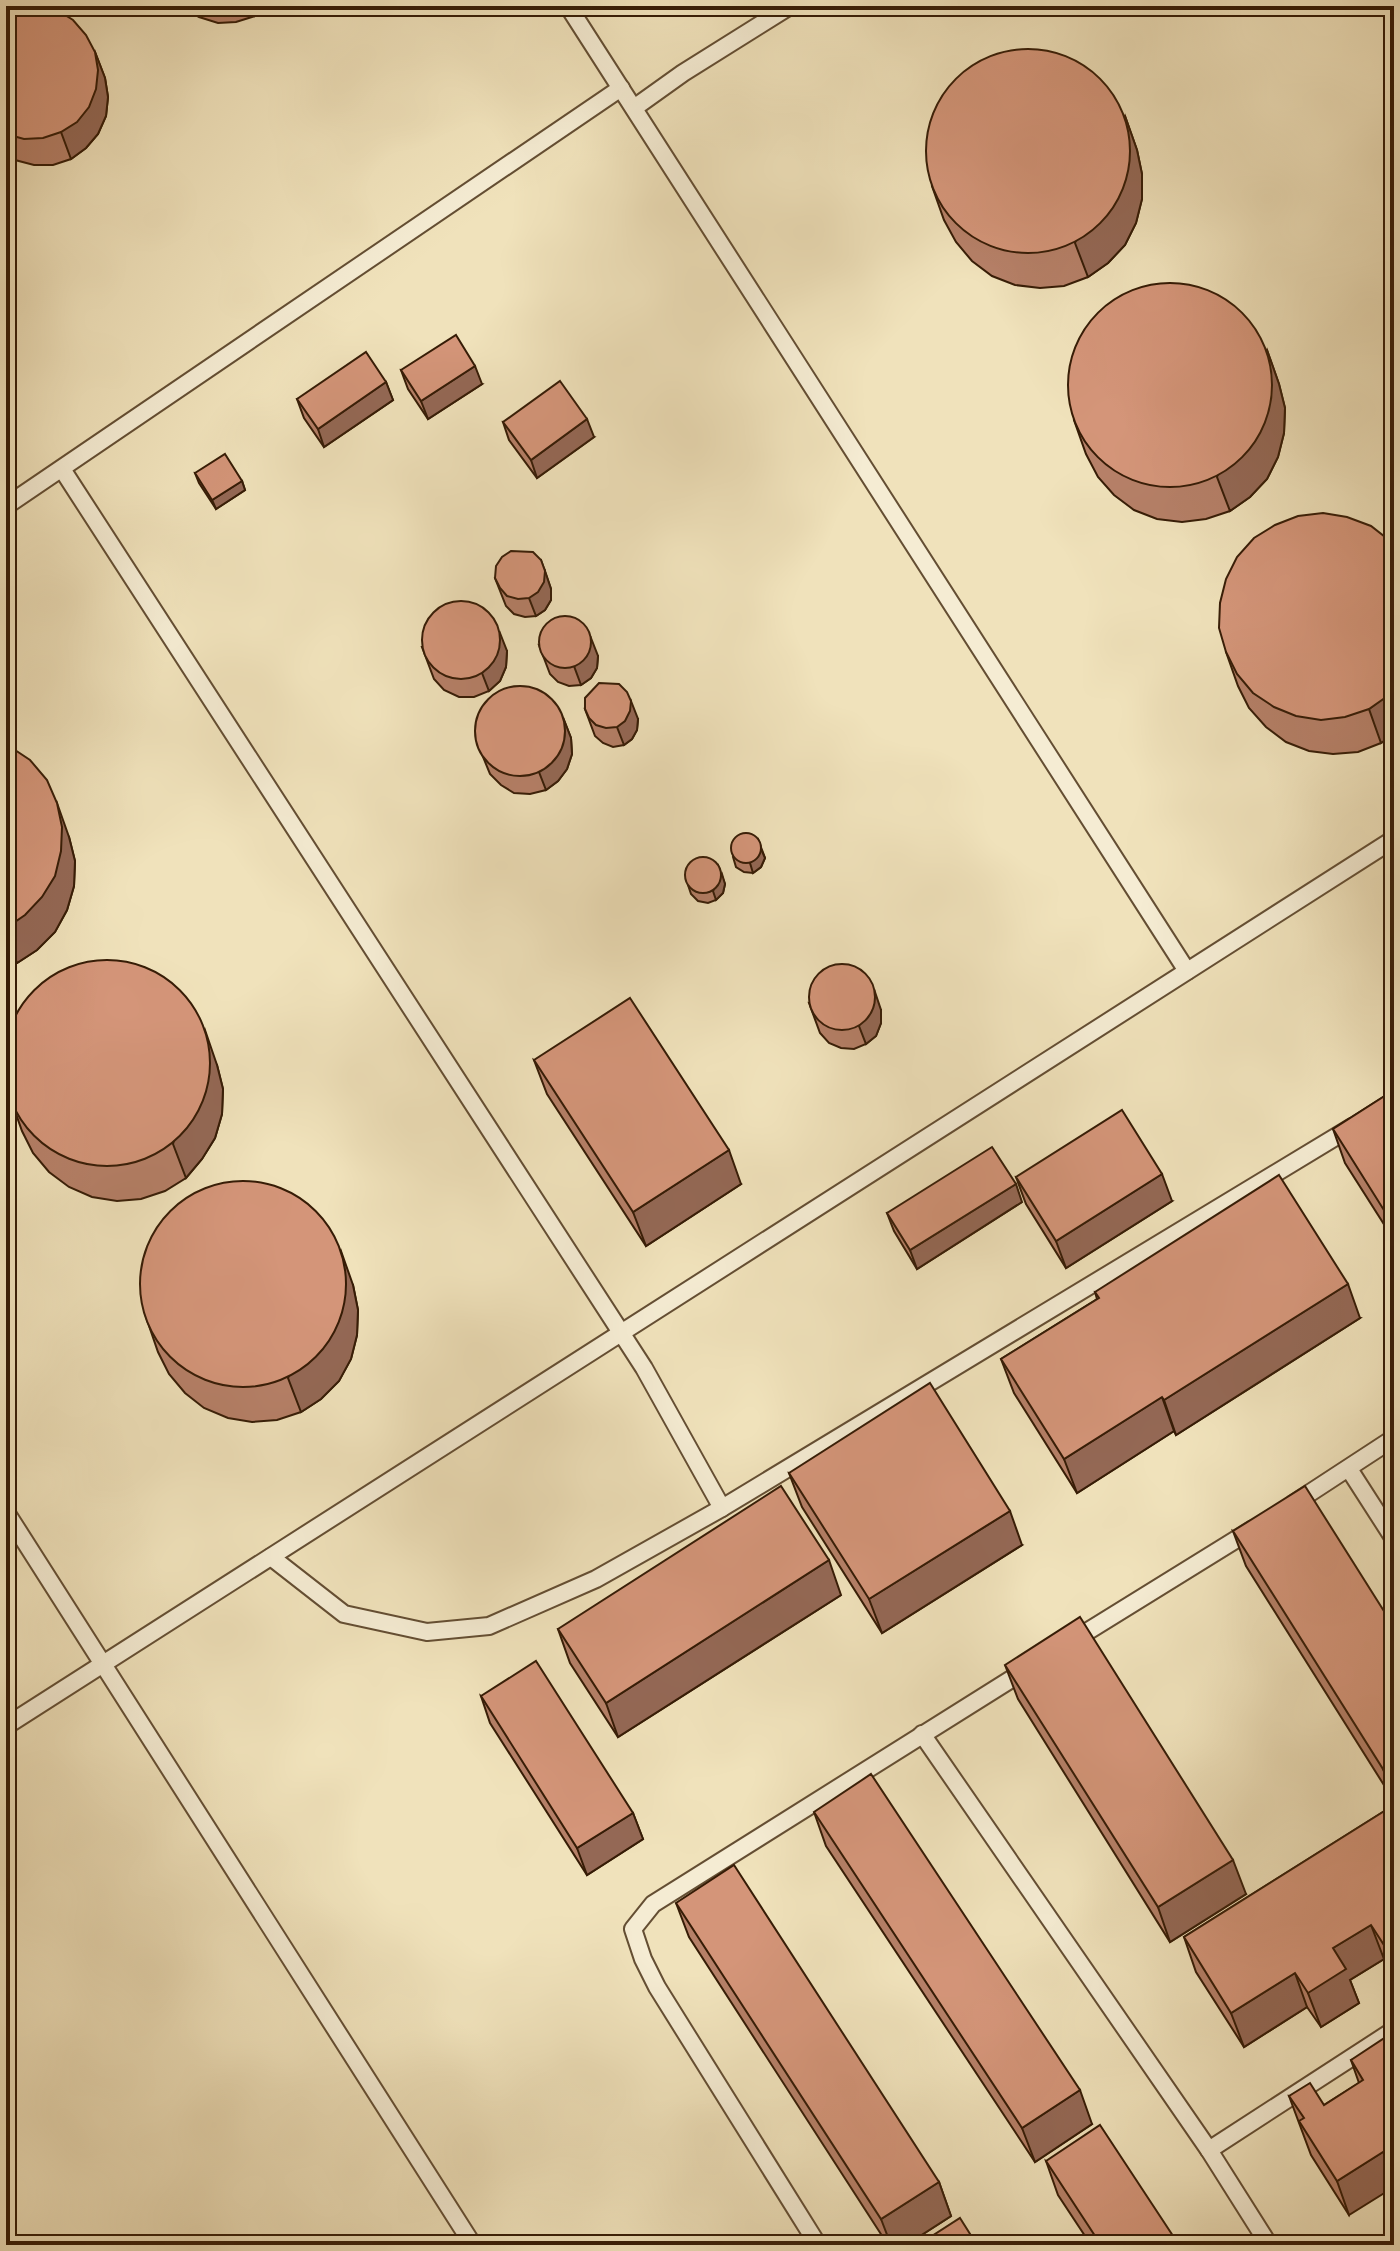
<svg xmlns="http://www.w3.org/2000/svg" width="1400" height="2251" font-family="'EB Garamond',serif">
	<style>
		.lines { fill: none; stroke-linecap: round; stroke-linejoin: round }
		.service-casing { stroke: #644e33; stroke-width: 20 }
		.service { stroke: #f5ecd3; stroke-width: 16 }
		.wall { fill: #b68068; stroke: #361c06; stroke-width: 2 }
		.shaded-wall { fill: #946855; stroke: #361c06; stroke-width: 2 }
		.building { fill: #d49579; stroke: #361c06; stroke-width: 2 }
	</style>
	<rect width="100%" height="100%" fill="#f0e2bb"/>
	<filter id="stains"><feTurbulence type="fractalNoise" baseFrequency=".0025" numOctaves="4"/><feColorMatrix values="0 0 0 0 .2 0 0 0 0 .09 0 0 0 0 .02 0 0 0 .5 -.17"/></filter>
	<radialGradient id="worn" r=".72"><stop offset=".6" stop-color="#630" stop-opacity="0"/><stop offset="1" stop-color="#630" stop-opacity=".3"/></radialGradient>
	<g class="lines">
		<defs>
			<g id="service">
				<path d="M568,6l619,965"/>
				<path d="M634,108l49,-35 107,-67"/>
				<path d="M62,469l582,899 78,140"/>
				<path d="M6,506l615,-418"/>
				<path d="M1349,1469l45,70"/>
				<path d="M1293,1504l101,-66"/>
				<path d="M6,1512l467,733"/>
				<path d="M271,1557l73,57 83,18 62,-6 107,-47 126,-71 630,-381"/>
				<path d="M1072,1641l181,-112"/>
				<path d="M6,1726l1388,-887"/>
				<path d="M922,1734l287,416 60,95"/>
				<path d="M1209,2150l185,-120"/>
				<path d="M818,2245l-161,-258 -14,-28 -10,-30 20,-25 376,-236"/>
			</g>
		</defs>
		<use href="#service" class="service-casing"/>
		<use href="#service" class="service"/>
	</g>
	<g class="wall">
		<path d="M181,6h88l-14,10 -19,6 -18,1 -19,-6z"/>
		<path d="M6,11l89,41 10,26 3,19 -2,19 -8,18 -12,14 -15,11 -18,6h-19l-19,-5 -9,-5z"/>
		<path d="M1125,116l12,34 5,24v25l-6,24 -11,22 -17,18 -20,14 -24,9 -24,2 -25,-3 -23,-9 -20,-15 -16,-19 -12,-22 -12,-34z"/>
		<path d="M1267,350l12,34 6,24 -1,25 -6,24 -11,22 -17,18 -20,14 -24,8 -24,3 -25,-3 -23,-9 -20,-15 -16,-18 -12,-23 -12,-34z"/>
		<path d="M401,370l81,14 -54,35 -20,-30z"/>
		<path d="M386,382l7,18 -69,47 -20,-29 -7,-19z"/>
		<path d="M503,422l91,15 -57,41 -28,-38z"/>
		<path d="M195,473l47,8 3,9 -29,19 -17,-26z"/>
		<path d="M1394,544v190l-13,9 -23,9 -25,2 -24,-3 -23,-9 -20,-15 -17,-19 -11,-22 -12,-34z"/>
		<path d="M541,560l10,29v11l-6,10 -9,6 -11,1 -11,-3 -8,-8 -11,-28z"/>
		<path d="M539,645l59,11 -1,12 -6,10 -10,7 -12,1 -11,-4 -8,-8z"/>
		<path d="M422,647l85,4 -1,16 -6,14 -11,10 -15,6h-15l-15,-7 -10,-11z"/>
		<path d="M585,709l53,10 -1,11 -5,9 -8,6 -11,2 -10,-4 -8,-7z"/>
		<path d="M564,720l7,18 1,16 -5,15 -9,12 -12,9 -16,4 -16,-1 -13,-8 -11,-11 -13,-32z"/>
		<path d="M6,744l63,93 6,24 -1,25 -7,24 -12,22 -18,18 -20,13 -11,3z"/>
		<path d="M758,839l7,19 -4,9 -8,6 -9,-1 -8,-5 -3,-10z"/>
		<path d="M718,865l7,19 -2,9 -7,7 -8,3 -10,-2 -7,-7 -3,-9z"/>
		<path d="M809,1003l72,7v13l-5,13 -10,8 -12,5 -13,-1 -12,-5 -9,-10z"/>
		<path d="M534,1060l207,124 -95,62 -99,-152z"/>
		<path d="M217,1065l6,24 -1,25 -7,24 -13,21 -16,19 -21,13 -24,8 -24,2 -25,-4 -23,-10 -20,-15 -16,-19 -11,-22 -12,-34z"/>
		<path d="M1394,1090v150l-49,-77 -12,-34z"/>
		<path d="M1016,1177l156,24 -106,67 -40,-64z"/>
		<path d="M1022,1202l-105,67 -23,-38 -7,-18z"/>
		<path d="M353,1285l5,25 -1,25 -6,24 -12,22 -18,18 -20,13 -24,8 -25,2 -24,-4 -24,-10 -19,-15 -16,-19 -11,-22 -12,-35z"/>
		<path d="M1095,1292l265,26 -184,117 -2,-4 -97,62 -63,-100 -13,-34 96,-60z"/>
		<path d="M789,1473l233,72 -140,88 -80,-126z"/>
		<path d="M1233,1531l161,96v174l-148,-235z"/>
		<path d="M841,1595l-223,142 -48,-74 -12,-34z"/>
		<path d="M1005,1665l241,229 -76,48 -152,-243z"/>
		<path d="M481,1696l152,117 10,26 -56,36 -97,-152z"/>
		<path d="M1394,1805v170l-10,-16 -34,21 9,23 -38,24 -14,-20 -63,40 -48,-75 -12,-35z"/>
		<path d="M814,1812l278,312 -57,38 -209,-316z"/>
		<path d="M676,1903l263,279 12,34 -45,29h-18l-199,-308z"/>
		<path d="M1394,2043l-45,172 -38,-60 -22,-59 35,9 35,-22 -8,-23z"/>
		<path d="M1046,2161l133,84h-88l-33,-50z"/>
	</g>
	<g class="shaded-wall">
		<path d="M251,6h18l-14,10z"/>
		<path d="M95,52l10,26 3,19 -2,19 -8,18 -12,14 -15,11 -10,-27z"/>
		<path d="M1125,116l12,34 5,24v25l-6,24 -11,22 -17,18 -20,14 -13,-34z"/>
		<path d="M1267,350l12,34 6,24 -1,25 -6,24 -11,22 -17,18 -20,14 -13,-34z"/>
		<path d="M475,366l7,18 -54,35 -7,-18z"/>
		<path d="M386,382l7,18 -69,47 -6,-18z"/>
		<path d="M587,419l7,18 -57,41 -6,-18z"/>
		<path d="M242,481l3,9 -29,19 -4,-9z"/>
		<path d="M545,571l6,18v11l-6,10 -9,6 -7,-18z"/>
		<path d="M500,633l7,18 -1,16 -6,14 -11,10 -7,-18z"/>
		<path d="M591,638l7,18 -1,12 -6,10 -10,7 -7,-19z"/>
		<path d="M1394,690v44l-13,9 -12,-34z"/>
		<path d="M631,701l7,18 -1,11 -5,9 -8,6 -7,-18z"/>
		<path d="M564,720l7,18 1,16 -5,15 -9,12 -12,9 -7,-18z"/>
		<path d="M57,803l12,34 6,24 -1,25 -7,24 -12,22 -18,18 -20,13 -11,-30v-5z"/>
		<path d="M761,849l4,9 -4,9 -8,6 -3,-10z"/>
		<path d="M722,874l3,10 -2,9 -7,7 -3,-9z"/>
		<path d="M875,992l6,18v13l-5,13 -10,8 -7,-18z"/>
		<path d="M205,1030l12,35 6,24 -1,25 -7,24 -13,21 -16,19 -13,-34z"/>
		<path d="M729,1150l12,34 -95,62 -13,-34z"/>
		<path d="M1162,1174l10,27 -106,67 -10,-27z"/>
		<path d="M1016,1184l6,18 -105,67 -7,-19z"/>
		<path d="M1394,1211v23l-7,-19z"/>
		<path d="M341,1251l12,34 5,25 -1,25 -6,24 -12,22 -18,18 -20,13 -13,-34z"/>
		<path d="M1348,1284l12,34 -184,117 -12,-35z"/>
		<path d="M1162,1397l12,34 -97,62 -13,-34z"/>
		<path d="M1010,1511l12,34 -140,88 -13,-34z"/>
		<path d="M829,1560l12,35 -223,142 -12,-34z"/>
		<path d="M1394,1762v37l-11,-30z"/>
		<path d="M633,1813l10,26 -56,36 -10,-27z"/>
		<path d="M1233,1860l13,34 -76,48 -12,-35z"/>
		<path d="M1371,1925l13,34 -34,21 9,23 -38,24 -13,-34 25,-45z"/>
		<path d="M1394,1938v35l-10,-28z"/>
		<path d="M1295,1973l12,34 -63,40 -13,-34z"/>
		<path d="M1080,2090l12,34 -57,38 -13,-34z"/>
		<path d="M1394,2145v42l-45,28 -12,-34z"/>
		<path d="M939,2182l12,34 -45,29h-15l-10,-26z"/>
	</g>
	<g class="building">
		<path d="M20,6h22l15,4 16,10 13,15 9,17 3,18 -2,19 -7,18 -12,15 -16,10 -18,6 -19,1 -18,-5v-123z"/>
		<circle cx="1028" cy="151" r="102"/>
		<circle cx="1170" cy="385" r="102"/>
		<path d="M456,335l19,31 -54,35 -20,-31z"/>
		<path d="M366,352l20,30 -68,47 -21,-30z"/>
		<path d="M560,381l27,38 -56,41 -28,-38z"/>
		<path d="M225,454l17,27 -30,19 -17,-27z"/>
		<path d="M1323,513l24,4 24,9 23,18v146l-5,5 -20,14 -24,8 -24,3 -25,-4 -22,-9 -21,-14 -16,-19 -11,-22 -7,-24 1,-25 6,-24 11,-22 17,-19 21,-13 23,-9z"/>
		<path d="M511,551l22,1 8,8 4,11 -1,11 -6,10 -9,6 -11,1 -11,-3 -7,-8 -5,-10 1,-12 6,-9z"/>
		<circle cx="461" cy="640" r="39"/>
		<circle cx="565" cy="642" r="26"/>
		<path d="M599,683l20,1 8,8 4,9 -1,10 -5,10 -8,6 -11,1 -10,-3 -7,-7 -4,-9v-11z"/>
		<circle cx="520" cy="731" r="45"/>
		<path d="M6,744l24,16 17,20 10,23 5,24 -1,24 -6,25 -13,21 -17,18 -19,13z"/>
		<circle cx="746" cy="848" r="15"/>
		<circle cx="703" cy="875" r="18"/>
		<circle cx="107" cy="1063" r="103"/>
		<circle cx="842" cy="997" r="33"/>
		<path d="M630,998l99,152 -96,62 -99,-152z"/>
		<path d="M1394,1090v121l-7,4 -54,-86z"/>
		<path d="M1122,1110l40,64 -106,67 -40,-64z"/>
		<path d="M992,1147l24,37 -106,66 -23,-37z"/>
		<path d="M1279,1175l69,109 -184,116 -2,-3 -98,62 -63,-100 98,-61 -4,-6z"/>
		<circle cx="243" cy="1284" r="103"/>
		<path d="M930,1383l80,128 -141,88 -80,-126z"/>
		<path d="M1394,1407v14l-6,-10z"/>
		<path d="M781,1486l48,74 -223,143 -48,-74z"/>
		<path d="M1305,1486l89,141v135l-11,7 -150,-238z"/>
		<path d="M1080,1617l153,243 -75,47 -153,-242z"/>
		<path d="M536,1661l97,152 -56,35 -96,-152z"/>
		<path d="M871,1774l209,316 -58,38 -208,-316z"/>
		<path d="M1394,1805v133l-10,7 -13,-20 -38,23 13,21 -38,24 -13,-20 -64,40 -47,-76z"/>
		<path d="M734,1865l205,317 -58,37 -205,-316z"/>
		<path d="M1389,2035l5,8v102l-57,36 -38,-60 5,-3 -15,-22 21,-13 14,22 39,-25 -12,-20z"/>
		<path d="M1100,2125l79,120h-78l-55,-84z"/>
		<path d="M960,2218l17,27h-59z"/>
	</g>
	<rect width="1400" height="2251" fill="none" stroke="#f0e2bb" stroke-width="32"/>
	<rect x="8" y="8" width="1384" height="2235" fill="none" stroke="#361c06" stroke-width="4"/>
	<rect x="16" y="16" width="1368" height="2219" fill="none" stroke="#361c06" stroke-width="2"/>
	<rect width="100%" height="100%" filter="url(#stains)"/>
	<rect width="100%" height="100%" fill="url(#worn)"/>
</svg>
